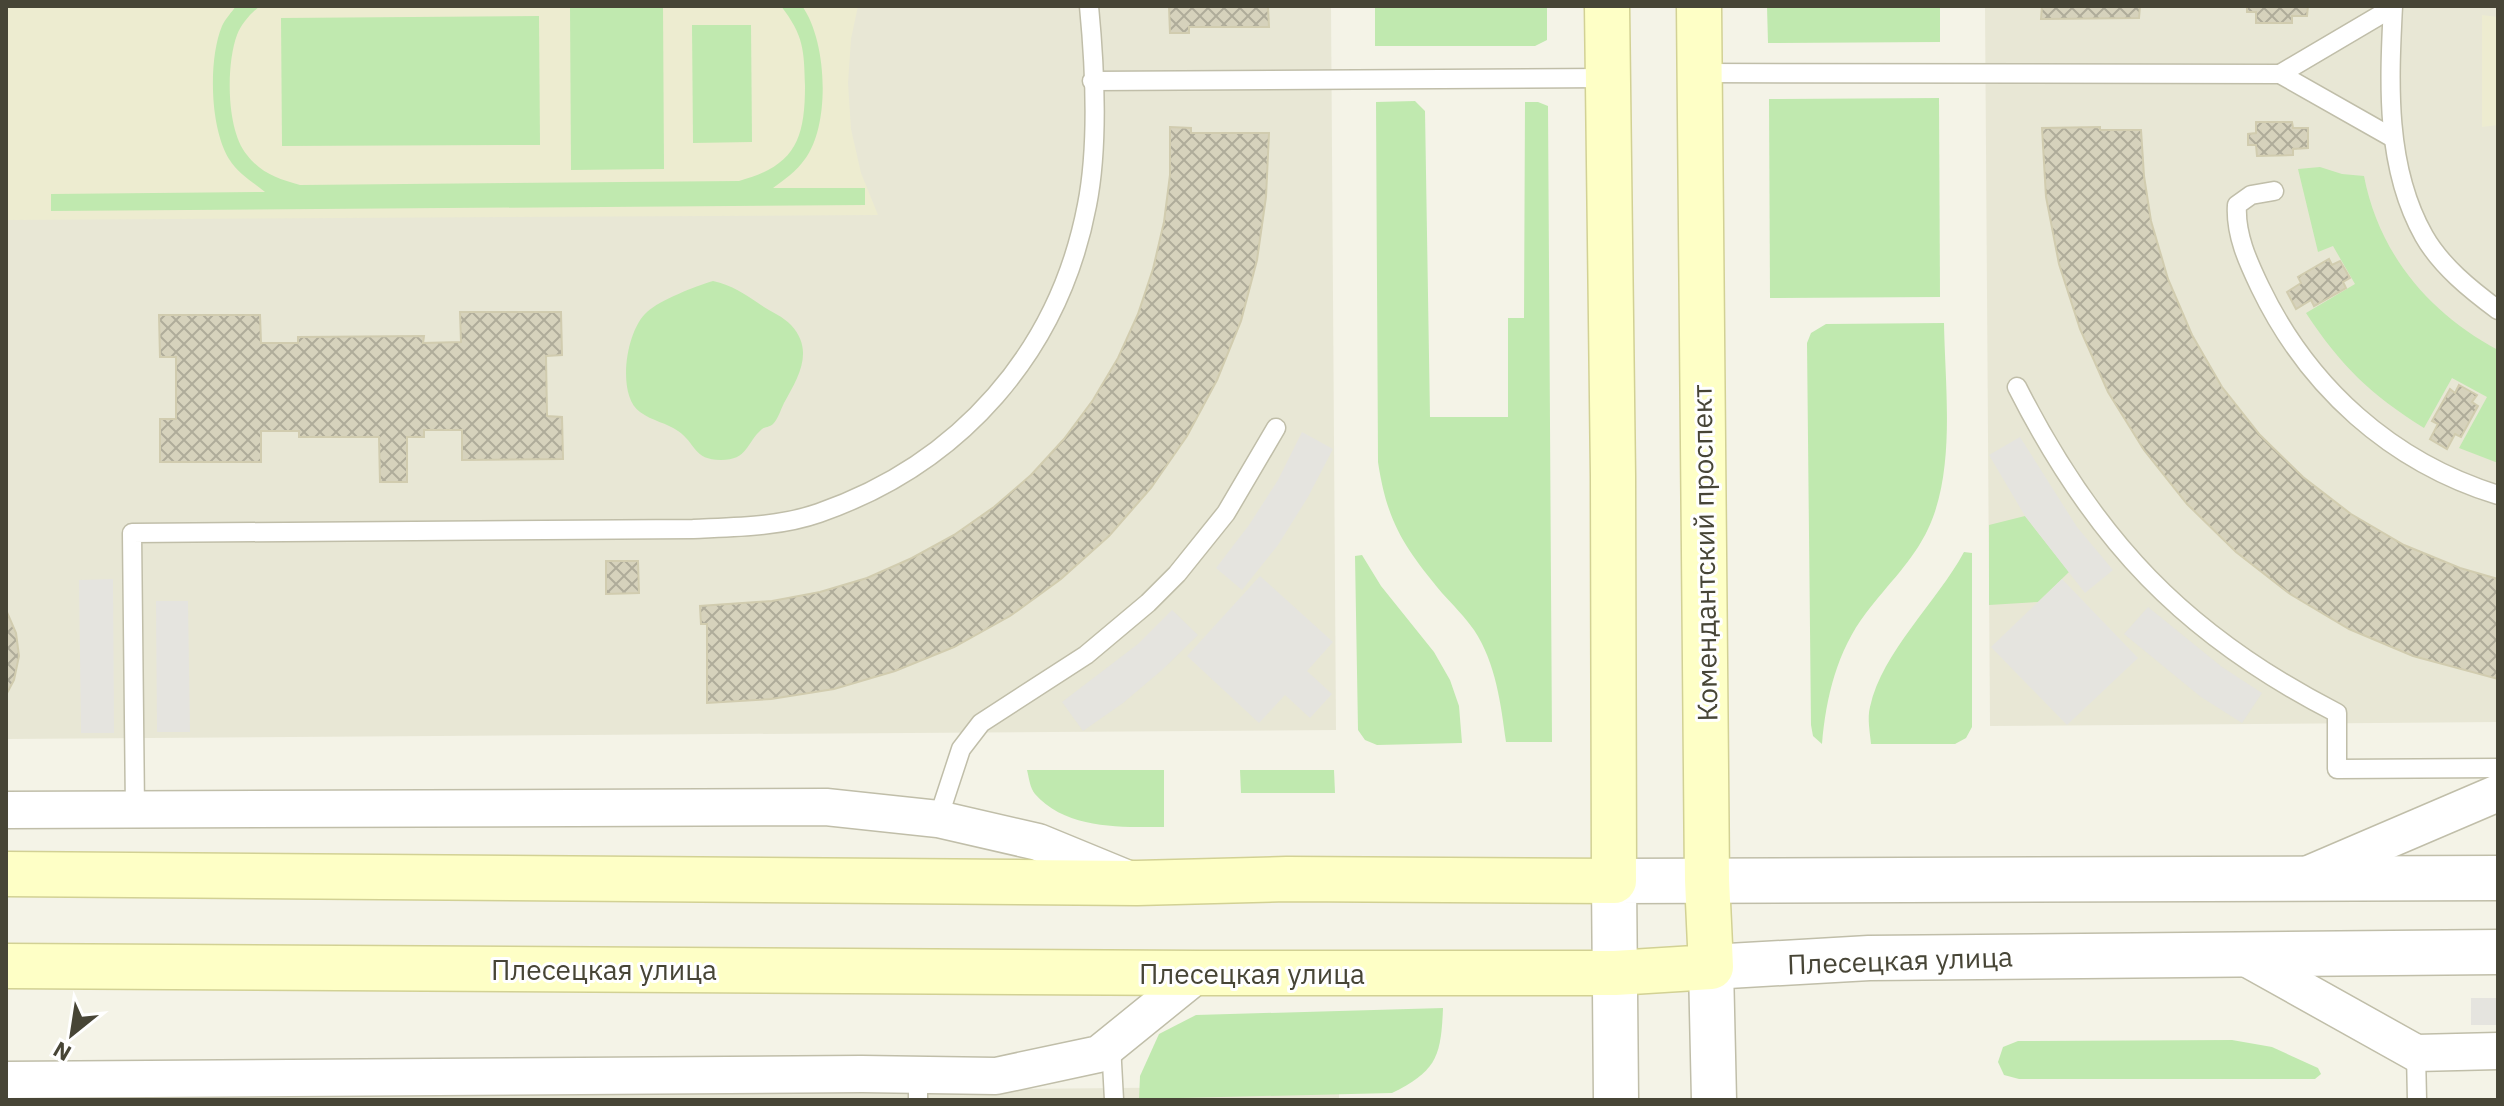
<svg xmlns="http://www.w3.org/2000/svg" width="2504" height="1106" font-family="'IBM Plex Sans',sans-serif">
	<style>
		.residential { fill: #e8e7d5 }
		.education { fill: #edecd0 }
		.green { fill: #c0e9af }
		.parking { fill: #e5e4df }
		.building { fill: url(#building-cross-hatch); stroke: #d1ccaf; stroke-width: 2 }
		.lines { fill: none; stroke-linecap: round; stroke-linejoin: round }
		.service-casing { stroke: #c0bea9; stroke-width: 21 }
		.minor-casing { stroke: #c0bea9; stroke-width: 39 }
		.tertiary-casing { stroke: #c0bea9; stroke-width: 47 }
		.secondary-casing { stroke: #d2d194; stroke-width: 47 }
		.service { stroke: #fff; stroke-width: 18 }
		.minor { stroke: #fff; stroke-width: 36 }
		.tertiary { stroke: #fff; stroke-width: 44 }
		.secondary { stroke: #feffc6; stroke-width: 44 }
		.labels { text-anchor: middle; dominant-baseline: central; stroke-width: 6; stroke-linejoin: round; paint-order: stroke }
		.street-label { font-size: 28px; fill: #474536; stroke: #fff }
	</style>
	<defs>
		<pattern id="building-cross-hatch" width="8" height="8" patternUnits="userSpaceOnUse" patternTransform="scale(2)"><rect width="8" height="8" fill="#d6d2bc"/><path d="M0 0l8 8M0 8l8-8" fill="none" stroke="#afac9a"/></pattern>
	</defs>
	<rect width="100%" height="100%" fill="#f4f3e7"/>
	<g class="residential">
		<path d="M6,6h1325l5,724 -1330,9z"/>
		<path d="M1985,6h513v716l-508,4z"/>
		<path d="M1339,1086v14h-1333v-2z"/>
	</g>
	<g class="education">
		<path d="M6,6h852l-7,33 -3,44 3,46 10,44 17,42 -872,5z"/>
		<path d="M2482,15l16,2v108l-16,2z"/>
	</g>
	<g class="green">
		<path d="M236,6h24c-9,7 -19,18 -23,29 -11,29 -11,95 10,120 14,18 31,24 53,30l439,-4c55,-15 66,-40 66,-95 -1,-36 -1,-50 -24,-80h21c25,34 29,118 3,153 -9,13 -20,20 -32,29h92v17l-814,6v-17l214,-2c-12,-10 -27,-18 -36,-33 -19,-31 -21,-99 -7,-133 3,-7 10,-14 14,-20z"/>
		<path d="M570,6h93l1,163 -93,1z"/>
		<path d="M1375,6h172v34l-12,6h-160z"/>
		<path d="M1767,6h173v36l-172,1z"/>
		<path d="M539,16l1,129 -258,1 -1,-128z"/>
		<path d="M692,25h59l1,117 -59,1z"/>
		<path d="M1939,98l1,199 -170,1 -1,-199z"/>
		<path d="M1415,101l10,10 5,306h78v-99h16l1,-216h13l10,4 4,636h-46c-5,-37 -10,-79 -32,-112 -9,-13 -21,-25 -32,-37 -38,-46 -55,-71 -64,-131l-2,-360z"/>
		<path d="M2320,167l22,7 22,2c15,78 65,137 134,174v113l-39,-15 28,-51 -35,-19 -28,50c-54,-34 -83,-62 -118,-115l49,-29 -22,-38 -15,6 -20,-83z"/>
		<path d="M713,281c19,4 32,13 48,24 9,6 23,12 30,20 24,26 7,53 -7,78 -3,6 -6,16 -11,21 -3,3 -8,3 -11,5 -16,14 -14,31 -41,31 -28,0 -25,-17 -43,-29 -11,-8 -26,-10 -38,-19 -24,-17 -14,-82 7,-100 13,-12 49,-26 66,-31z"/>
		<path d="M1944,323c1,64 12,147 -16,206 -15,32 -40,55 -62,84 -29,38 -40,84 -44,131l-9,-8 -2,-11 -4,-382 4,-10 15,-9z"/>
		<path d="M2025,516l44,56 -31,30 -49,3v-80z"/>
		<path d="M1964,552l8,1v174l-6,11 -11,6h-84c-1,-11 -4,-26 -1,-37 12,-55 67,-105 94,-155z"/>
		<path d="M1362,555l19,31 53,66 16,28 9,26 3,37 -85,2 -12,-5 -7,-10 -3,-174z"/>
		<path d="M1164,770v57c-43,0 -97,3 -129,-33 -5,-6 -6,-16 -8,-24z"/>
		<path d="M1240,770h94l1,23h-94z"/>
		<path d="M1443,1008c-2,48 -6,63 -51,85l-253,6 1,-23 19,-42 37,-19z"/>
		<path d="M2232,1040l40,7 46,21 3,6 -6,5h-296l-15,-4 -6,-13 5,-15 15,-6z"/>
	</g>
	<g class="parking">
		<path d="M1302,432l31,17 -25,48 -30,48 -36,45 -26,-22 33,-43 29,-45z"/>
		<path d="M2020,437l57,90 36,43 -28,23 -60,-77 -36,-61z"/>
		<path d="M1260,576l73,66 -26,29 25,23 -22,24 -25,-23 -26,28 -72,-67z"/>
		<path d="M113,579l1,154h-33l-2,-153z"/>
		<path d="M2062,579l76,79 -71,67 -76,-78z"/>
		<path d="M156,601h32l2,131h-33z"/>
		<path d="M2148,607l74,60 40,26 -20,30 -41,-26 -77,-63z"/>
		<path d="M1172,610l26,25 -36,35 -39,33 -40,28 -21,-29 76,-58z"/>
		<rect x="2471" y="998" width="27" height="27"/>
	</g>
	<g class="building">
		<path d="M1169,6h99l1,21h-80v6h-19z"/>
		<path d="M2042,6h98l-1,12 -98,1z"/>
		<path d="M2247,6h61l-1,10h-15v7h-36v-11h-9z"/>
		<path d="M2256,122h36l1,6h15v20l-15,1v6l-36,1 -1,-11h-8v-11l8,-1z"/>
		<path d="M1170,127l21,1v5h78l-3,64 -9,63 -16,61 -24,59 -30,56 -36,52 -42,48 -48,43 -51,37 -56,31 -59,24 -61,18 -63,10 -64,4v-79h-6l-1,-18 72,-5 48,-9 47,-14 45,-20 42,-23 40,-28 37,-32 33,-36 29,-39 25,-42 20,-44 15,-45 11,-47 6,-47z"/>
		<path d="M2100,127v3h41l3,46 7,45 17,58 24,56 30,52 38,48 43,42 48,37 53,31 56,23 38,11v100l-85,-23 -64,-27 -59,-35 -54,-42 -49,-48 -43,-54 -36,-58 -28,-63 -21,-65 -13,-67 -4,-69z"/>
		<path d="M2329,259l3,6 8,-4 10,17 -7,4 3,6 -32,18 -3,-6 -15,9 -9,-17 14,-9 -3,-6z"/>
		<path d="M460,312h101l1,43 -16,1 1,60 15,1 1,42 -101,1v-30h-38v7h-17v45h-27l-1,-45h-80v-6h-38v31h-101v-43h16v-62h-16l-1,-42h101l1,28h37v-6l126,-1 -1,7 38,-1z"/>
		<path d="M2459,385l18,10 -5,7 6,4 -17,31 -6,-3 -8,15 -17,-10 8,-15 -6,-3 18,-32 5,4z"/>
		<path d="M606,561h32l1,32 -33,1z"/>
		<path d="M6,610l10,23 3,23 -5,24 -8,15z"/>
	</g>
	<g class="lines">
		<defs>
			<g id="service">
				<path d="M2393,6c-4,77 -8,161 31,230 17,30 47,54 74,74"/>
				<path d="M1699,73l581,1 113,64"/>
				<path d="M2280,74l112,-66"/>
				<path d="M1092,81l516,-3"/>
				<path d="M2274,191l-23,4 -14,10c-2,29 11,57 23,82 48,100 131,175 238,208"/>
				<path d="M2017,387c77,152 167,248 320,326v56l161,-1"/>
				<path d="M135,810l-3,-277 561,-4c42,-2 86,-2 126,-16 141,-49 240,-161 268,-308 12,-61 8,-137 2,-199"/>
				<path d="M938,819l23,-70 20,-26 105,-68 62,-52 29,-29 49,-61 50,-85"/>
				<path d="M1111,1044l3,56"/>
				<path d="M2416,1053l1,47"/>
				<path d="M918,1075v25"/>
			</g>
			<g id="minor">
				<path d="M6,810l820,-3 112,12 100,23 90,37"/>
				<path d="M2304,876l194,-83"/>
				<path d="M2237,953l179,100 82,-2"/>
				<path d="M6,1080l856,-6 134,2 103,-22 100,-81"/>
			</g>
			<g id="tertiary">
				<path d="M1616,1100l-2,-219 884,-3"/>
				<path d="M1714,1100l-3,-133 158,-9 629,-6"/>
			</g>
			<g id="secondary">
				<path d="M6,874l1131,9 150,-4 327,2 -1,-405 -6,-470"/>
				<path d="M6,966l1193,7h416l96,-6 -4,-87 -8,-874"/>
			</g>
		</defs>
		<use href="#service" class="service-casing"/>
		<use href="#minor" class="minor-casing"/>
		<use href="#tertiary" class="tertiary-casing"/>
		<use href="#secondary" class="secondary-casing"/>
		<use href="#service" class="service"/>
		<use href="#minor" class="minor"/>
		<use href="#tertiary" class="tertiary"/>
		<use href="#secondary" class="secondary"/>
	</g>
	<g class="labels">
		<g class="street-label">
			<text transform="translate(1704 553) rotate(-91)">Комендантский проспект</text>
			<text transform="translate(1900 960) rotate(-2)">Плесецкая улица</text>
			<text x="604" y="969">Плесецкая улица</text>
			<text x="1252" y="973">Плесецкая улица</text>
		</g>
	</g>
	<rect width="2504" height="1106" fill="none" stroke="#474536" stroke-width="16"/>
	<g transform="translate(72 1034) rotate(210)" stroke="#ffffff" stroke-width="6" paint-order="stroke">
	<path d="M0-6L14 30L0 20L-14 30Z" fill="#474536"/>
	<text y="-12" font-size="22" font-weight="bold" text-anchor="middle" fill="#474536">N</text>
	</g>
</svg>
